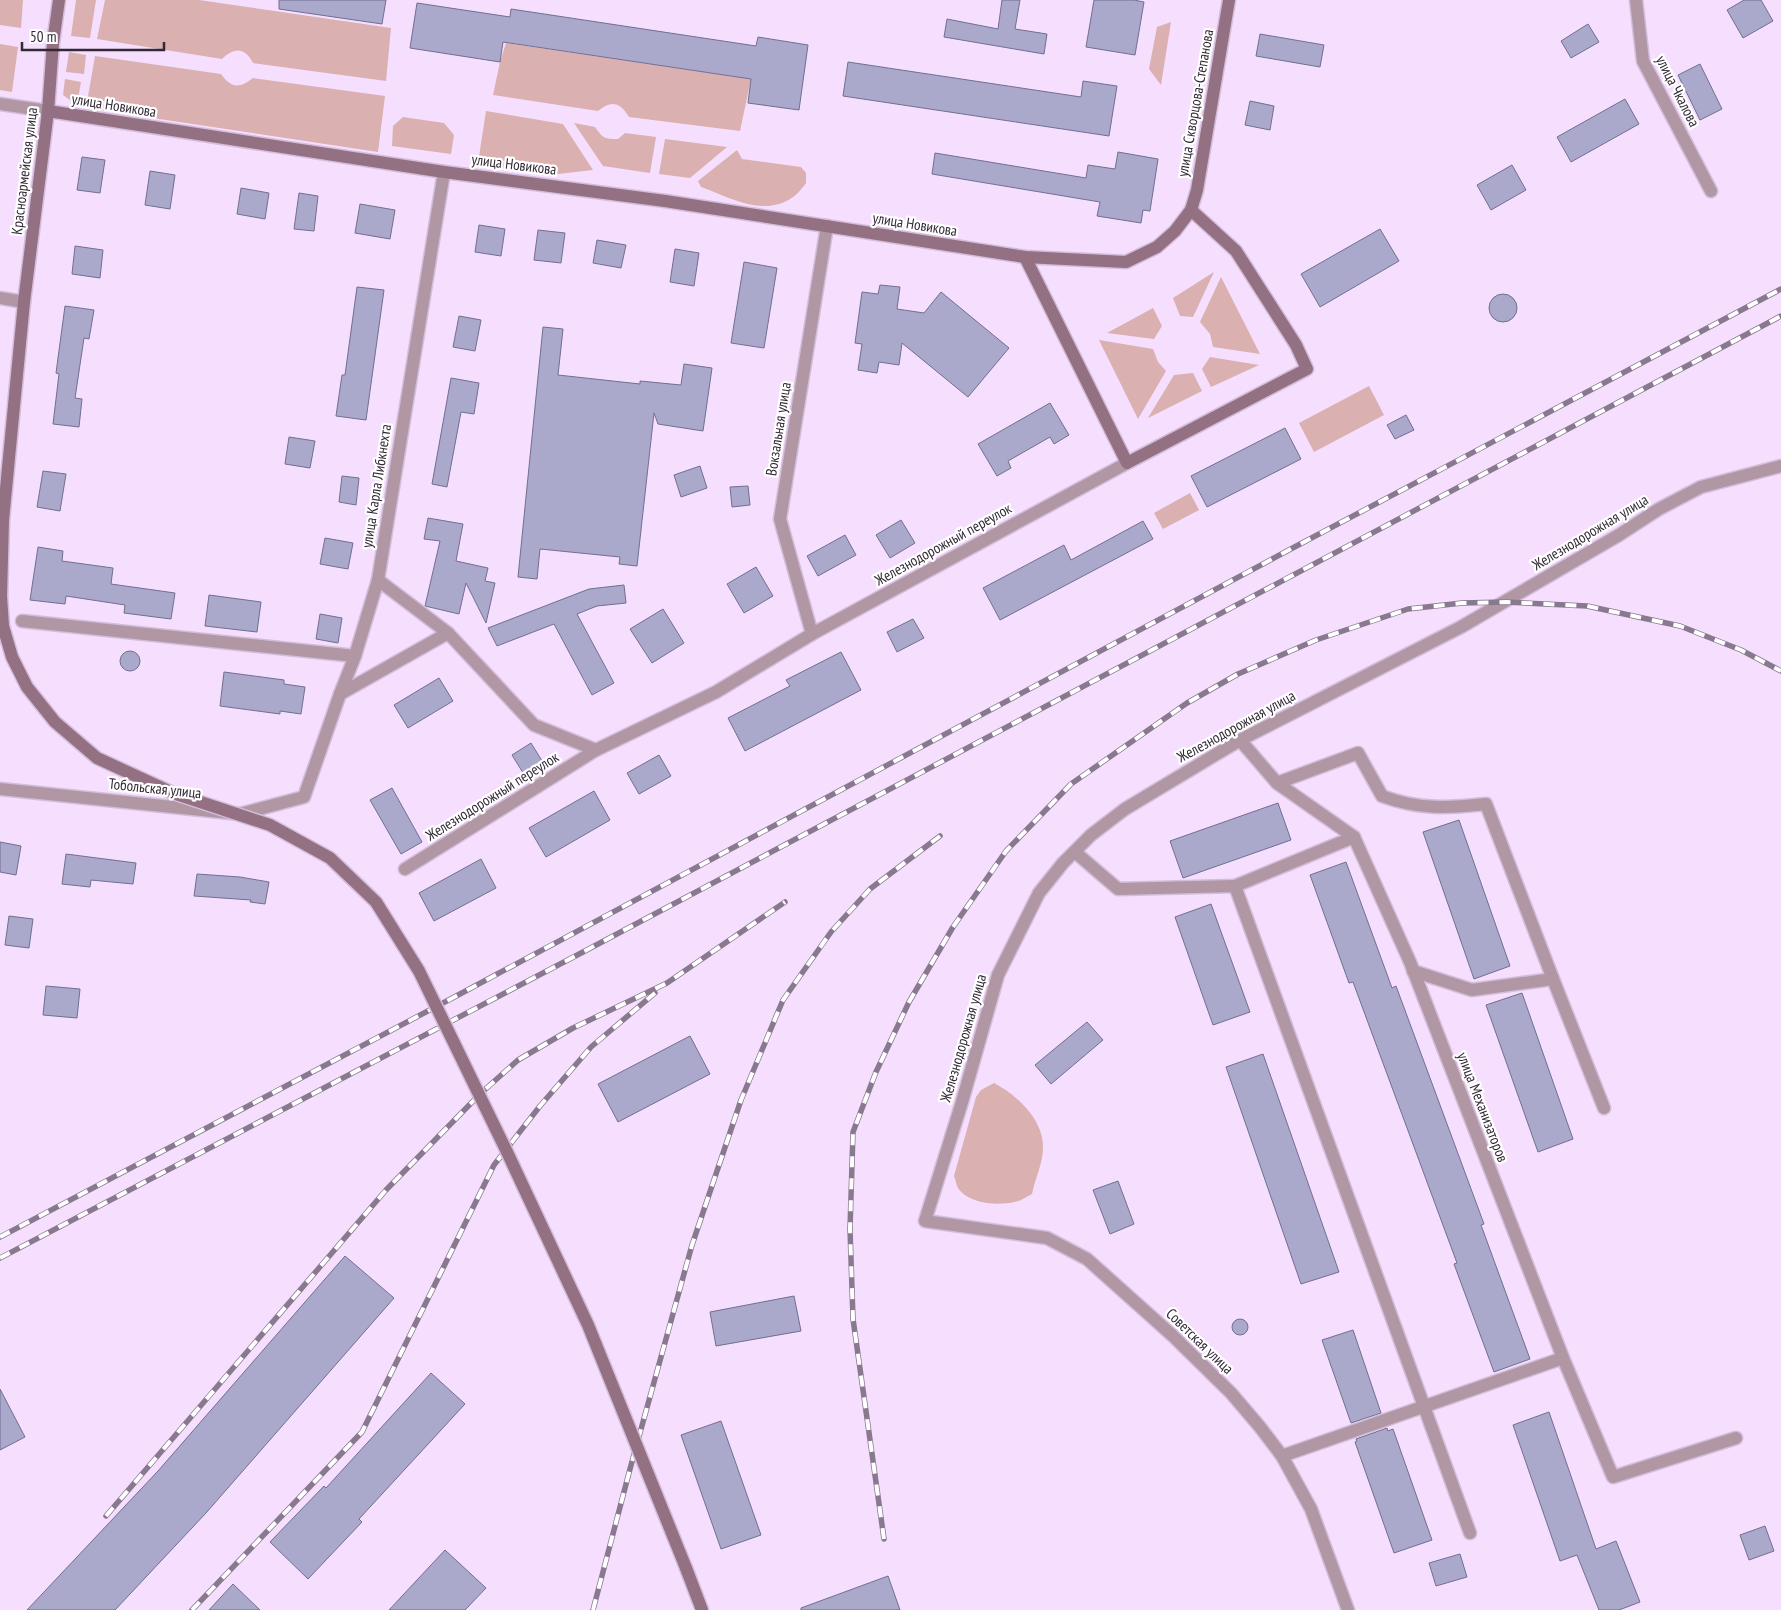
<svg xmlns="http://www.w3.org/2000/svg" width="1781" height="1610" font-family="'PT Sans Narrow',sans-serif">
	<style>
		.green { fill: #dab0b1 }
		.building { fill: #aaa8cb; stroke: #716f90 }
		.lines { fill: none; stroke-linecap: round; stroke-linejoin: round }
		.street-casing { stroke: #d3bdda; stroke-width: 15 }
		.secondary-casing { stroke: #d3bdda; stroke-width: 15 }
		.street { stroke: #b097a3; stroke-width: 12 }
		.secondary { stroke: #937082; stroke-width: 12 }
		.rail-casing { stroke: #89798e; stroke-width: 5.5 }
		.rail { stroke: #fff; stroke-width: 4; stroke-dasharray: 11; stroke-linecap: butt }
		.secondary-bridge-casing { stroke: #d3bdda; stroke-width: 15; stroke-linecap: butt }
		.secondary-bridge { stroke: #937082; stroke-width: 12 }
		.labels { text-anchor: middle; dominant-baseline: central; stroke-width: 4.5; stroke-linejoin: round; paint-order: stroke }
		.street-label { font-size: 15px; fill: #322935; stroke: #fff }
	</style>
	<rect width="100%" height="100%" fill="#f6defe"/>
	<g class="green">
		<path d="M0,0h23l-2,28 -21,-3z"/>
		<path d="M76,0h20l-6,38 -19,-2z"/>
		<path d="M105,0h94l192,28 -5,53 -133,-18c-8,-16 -19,-16 -31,-4l-125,-20z"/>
		<path d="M1171,22l-10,63 -12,-16 8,-42z"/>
		<path d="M506,43l245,36 -11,52 -111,-14c-9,-15 -18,-17 -31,-6l-105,-16 7,-33z"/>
		<path d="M0,44l18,3 -6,45 -12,-2z"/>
		<path d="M69,52l17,3 -2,19 -18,-2z"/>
		<path d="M95,56l126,18c10,14 18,15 32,4l132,18 -7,56 -292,-44z"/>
		<path d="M65,79l16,3 -4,23 -14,-10z"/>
		<path d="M486,111l77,13 30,46 -44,5 -71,-12z"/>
		<path d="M403,117l41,6 10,12 -3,19 -59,-8 1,-20z"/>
		<path d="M574,123l21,4c8,11 9,12 23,12l7,-6 31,4 -6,36 -47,-7z"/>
		<path d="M665,139l62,8 -37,31 -31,-4z"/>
		<path d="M737,150l5,9 59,8 5,6v10c-4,5 -8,11 -13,14 -29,21 -64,0 -92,-10l-3,-6z"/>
		<path d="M1214,272l-21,45 -13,-1 -7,-18z"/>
		<path d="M1221,277l39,77 -47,-7 -3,-13 -10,-12z"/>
		<path d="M1153,308l9,18 -8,13 -47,-6z"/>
		<path d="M1099,340l54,9 5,13 8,9 -28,48z"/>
		<path d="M1210,357l49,8 -48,22 -9,-18z"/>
		<path d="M1193,373l9,18 -54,27 26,-43z"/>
		<path d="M1369,386l15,29 -70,37 -15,-29z"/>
		<path d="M1190,493l9,17 -36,19 -9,-16z"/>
		<path d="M994,1083c23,12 50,37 49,65 0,15 -8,31 -11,46 -4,2 -7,4 -11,6 -17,7 -52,5 -63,-12 -2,-3 -2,-8 -4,-12l22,-79 5,-7z"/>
	</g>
	<g class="building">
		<path d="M279,0h107l-4,24 -103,-15z"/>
		<path d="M1002,0h18l-5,29 32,5 -3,20 -100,-17 3,-18 51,10z"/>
		<path d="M1094,0h40l10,2 -9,53 -49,-8z"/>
		<path d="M1744,0h17l12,21 -30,17 -16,-28z"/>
		<path d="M417,3l93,14 1,-8 245,37 2,-9 50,8 -9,65 -51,-7 3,-24 -248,-37 -3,20 -90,-14z"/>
		<path d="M1588,24l11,18 -28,16 -10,-17z"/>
		<path d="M1260,34l64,11 -4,22 -64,-11z"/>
		<path d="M848,62l233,35 2,-16 34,5 -8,50 -266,-40z"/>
		<path d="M1700,64l22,45 -22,11 -22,-45z"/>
		<path d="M1625,99l14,25 -68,38 -14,-25z"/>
		<path d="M1250,101l24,5 -4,24 -25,-5z"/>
		<path d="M1118,152l40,7 -8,52 -7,-1 -2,13 -44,-7 3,-14 -168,-28 3,-21 151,25 2,-13 27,4z"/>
		<path d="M82,157l23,3 -5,33 -23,-3z"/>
		<path d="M1512,165l14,25 -35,20 -14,-25z"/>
		<path d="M150,171l25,4 -5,34 -25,-4z"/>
		<path d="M241,188l28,5 -4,26 -28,-5z"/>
		<path d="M299,193l19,3 -4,35 -20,-2z"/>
		<path d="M360,204l35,6 -5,29 -35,-6z"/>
		<path d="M479,225l26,4 -4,27 -26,-4z"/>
		<path d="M1380,229l19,32 -79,46 -19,-33z"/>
		<path d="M538,230l27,3 -4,30 -27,-3z"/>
		<path d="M597,240l29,5 -5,23 -28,-5z"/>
		<path d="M75,246l28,4 -3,28 -28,-4z"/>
		<path d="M675,249l24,4 -5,33 -24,-4z"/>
		<path d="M744,262l33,6 -13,80 -33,-5z"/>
		<path d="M880,285l20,2 -3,22 27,4 17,-21 68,56 -41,49 -66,-54 -3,22 -20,-3 -2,11 -19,-3 4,-26 -7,-1 7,-51 16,2z"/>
		<path d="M357,287l27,3 -18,130 -30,-4 6,-41h3z"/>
		<circle cx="1503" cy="308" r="14"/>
		<path d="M65,306l29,4 -5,29 -5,-1 -9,60 7,1 -3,28 -26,-3 6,-50 -3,-1z"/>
		<path d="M459,316l22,4 -6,31 -22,-4z"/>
		<path d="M543,327l20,2 -5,46 82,9v-3l41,4 3,-21 28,4 -9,63 -45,-7 -4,-11 -17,153 -18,-2 1,-7 -80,-8 -3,30 -19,-2z"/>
		<path d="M451,378l28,5 -5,31 -13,-2 -14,75 -15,-3z"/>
		<path d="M1050,403l19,32 -15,9 -4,-7 -42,24 3,7 -14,8 -19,-32z"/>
		<path d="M1406,415l8,15 -19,9 -8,-14z"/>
		<path d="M1285,428l16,31 -94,48 -16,-31z"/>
		<path d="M289,437l26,4 -5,27 -25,-4z"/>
		<path d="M700,466l7,22 -26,9 -7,-22z"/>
		<path d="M43,471l23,3 -6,37 -23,-4z"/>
		<path d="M342,476l17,2 -3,27 -17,-3z"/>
		<path d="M748,486l2,19 -18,2 -2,-20z"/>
		<path d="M428,518l35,6 -7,37 32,7 -3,13 10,2 -9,40 -20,-40 -7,31 -34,-8 15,-65 -16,-2z"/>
		<path d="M901,520l14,23 -25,15 -14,-23z"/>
		<path d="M1143,521l10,18 -153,81 -17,-32 81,-43 7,15z"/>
		<path d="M845,535l11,20 -38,21 -11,-20z"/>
		<path d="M325,538l28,5 -5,26 -28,-5z"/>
		<path d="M38,547l25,4 -1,10 51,7 -2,16 64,9 -4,26 -47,-6 1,-8 -59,-9 -1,8 -35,-4z"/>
		<path d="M756,567l17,29 -29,17 -17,-29z"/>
		<path d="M624,585l2,18 -29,3 -20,8 37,69 -22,12 -38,-71 -57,22 -9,-18 101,-39z"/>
		<path d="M209,595l52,7 -4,30 -52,-6z"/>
		<path d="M663,609l21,34 -32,20 -22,-34z"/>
		<path d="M320,614l22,4 -4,25 -22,-4z"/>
		<path d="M913,619l11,19 -27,14 -10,-20z"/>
		<circle cx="130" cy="661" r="10"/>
		<path d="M841,652l20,38 -116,61 -17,-33 62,-32 -4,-6z"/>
		<path d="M224,672l60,8v4l21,3 -4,27 -21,-3v3l-60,-8z"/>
		<path d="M439,678l14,23 -45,27 -14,-23z"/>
		<path d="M531,743l13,21 -19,12 -13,-21z"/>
		<path d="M659,755l12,21 -32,18 -12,-21z"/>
		<path d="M392,788l30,54 -21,12 -31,-54z"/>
		<path d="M594,791l16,29 -64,37 -17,-29z"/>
		<path d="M1278,803l13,37 -108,38 -13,-37z"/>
		<path d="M1459,820l51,146 -36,13 -51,-147z"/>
		<path d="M0,842l21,4 -5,29 -16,-3z"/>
		<path d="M66,854l70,9 -3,21 -42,-4 -1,7 -28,-3z"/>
		<path d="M481,859l15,29 -62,33 -15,-28z"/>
		<path d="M1346,862l46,126 4,-2 88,238 -3,1 49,134 -36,13 -40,-108 3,-1 -104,-281 -4,1 -39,-108z"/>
		<path d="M197,874l43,3 29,5 -4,22 -15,-2 1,-2 -57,-4z"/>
		<path d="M1211,904l39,108 -37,13 -38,-108z"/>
		<path d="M9,916l24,3 -4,29 -24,-3z"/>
		<path d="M46,986l34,3 -3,29 -34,-3z"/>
		<path d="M1522,993l51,146 -35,13 -52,-147z"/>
		<path d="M1087,1022l16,18 -52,44 -16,-19z"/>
		<path d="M690,1036l20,38 -92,48 -20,-38z"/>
		<path d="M1263,1054l76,218 -38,12 -75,-217z"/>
		<path d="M1118,1181l16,43 -24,10 -17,-44z"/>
		<path d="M345,1256l49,42 -188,215 -91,97h-88l131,-139z"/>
		<path d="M794,1296l7,35 -85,15 -6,-34z"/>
		<circle cx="1240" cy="1327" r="8"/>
		<path d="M1353,1330l28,83 -30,10 -29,-83z"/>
		<path d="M431,1373l34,31 -106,115 3,3 -54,57 -38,-37 54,-56 2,2z"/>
		<path d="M0,1389l25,48 -25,13z"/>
		<path d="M1549,1412l47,137 20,-8 24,61 -21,8h-20l-22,-55 -17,6 -47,-136z"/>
		<path d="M721,1421l40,114 -40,14 -40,-114z"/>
		<path d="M1387,1428l1,3 5,-2 39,111 -38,13 -39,-111 2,-1 -1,-2z"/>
		<path d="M1765,1526l9,25 -25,9 -9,-25z"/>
		<path d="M445,1550l41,38 -21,22h-76z"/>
		<path d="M1460,1554l7,23 -31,9 -7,-23z"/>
		<path d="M888,1576l12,34h-99v-2z"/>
		<path d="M233,1584l27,26h-51z"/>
	</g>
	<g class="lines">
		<defs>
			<g id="street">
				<path d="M1636,0l7,61 68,130"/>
				<path d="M0,104l48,7"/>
				<path d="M0,298l24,4"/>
				<path d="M378,580l70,53 86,92 62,25 120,-58 96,-58 315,-171"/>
				<path d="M22,621l333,35"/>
				<path d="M812,634l-32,-115 47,-293"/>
				<path d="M340,694l108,-61"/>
				<path d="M1240,740l37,43 77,54 56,125 153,396 50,119 123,-39"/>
				<path d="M1277,783l81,-30 24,43c37,14 66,12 104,8l67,175 51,129"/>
				<path d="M0,789l240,25 64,-17 36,-103 15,-38 23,-76 66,-408"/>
				<path d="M1075,852l43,37 117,-3 235,647"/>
				<path d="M405,869l191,-119"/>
				<path d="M1235,886l119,-49"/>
				<path d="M1413,971l59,19 81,-11"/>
				<path d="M1282,1456l281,-98"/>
				<path d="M1348,1610l-37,-101 -29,-53 -22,-29 -29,-34 -58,-57 -86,-77 -40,-21 -122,-17 37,-119 36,-127 41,-82 24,-30 28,-28 34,-26 115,-69 221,-113 158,-92 40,-26 42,-22 80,-21"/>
			</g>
			<g id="secondary">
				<path d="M48,111l396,61 221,29 360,56 101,5 31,-15 18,-16 16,-21 6,-20 32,-190"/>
				<path d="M1025,257l102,206 180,-94 -11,-24 -60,-94 -45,-41"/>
				<path d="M1,596l2,-76 21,-218 24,-191 5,-68 6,-43"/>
				<path d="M686,1568l16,42"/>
			</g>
		</defs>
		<use href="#street" class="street-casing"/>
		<use href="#secondary" class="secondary-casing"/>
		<use href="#street" class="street"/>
		<use href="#secondary" class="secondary"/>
		<defs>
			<g id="rail">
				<path d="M0,1237l460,-243 827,-443 494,-262"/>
				<path d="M0,1258l583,-306 1198,-636"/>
				<path d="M106,1516l280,-326 94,-96 38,-34 55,-32 94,-45 118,-81"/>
				<path d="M884,1539l-31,-220 -3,-90 3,-97 23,-60 33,-70 44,-75 53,-76 65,-67 116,-81 51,-29 78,-34 92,-31 54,-6 44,-1 81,4 93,20 61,24 40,21"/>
				<path d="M192,1610l170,-178 132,-267 46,-59 51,-59 64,-54"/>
				<path d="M593,1610l37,-141 62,-224 49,-145 42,-100 48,-68 39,-43 70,-53"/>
			</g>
		</defs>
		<use href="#rail" class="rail-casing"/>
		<use href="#rail" class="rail"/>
		<defs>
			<path id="secondary-bridge" d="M1,596l2,30 9,31 15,30 28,35 42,36 76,35 97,32 60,33 46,44 43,69 89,183 80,171 98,243"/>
		</defs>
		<use href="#secondary-bridge" class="secondary-bridge-casing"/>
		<use href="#secondary-bridge" class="secondary-bridge"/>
	</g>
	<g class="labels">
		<g class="street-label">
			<text transform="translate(1678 91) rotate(63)">улица Чкалова</text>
			<text transform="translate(1195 103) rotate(-80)">улица Скворцова-Степанова</text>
			<text transform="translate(114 105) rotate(9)">улица Новикова</text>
			<text transform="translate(514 164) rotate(7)">улица Новикова</text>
			<text transform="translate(24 171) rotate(-83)">Красноармейская улица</text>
			<text transform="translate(915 224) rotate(9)">улица Новикова</text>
			<text transform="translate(778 429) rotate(-81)">Вокзальная улица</text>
			<text transform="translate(376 486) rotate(-81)">улица Карла Либкнехта</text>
			<text transform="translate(1590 532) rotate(-31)">Железнодорожная улица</text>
			<text transform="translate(943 544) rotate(-29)">Железнодорожный переулок</text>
			<text transform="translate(1236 726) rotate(-29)">Железнодорожная улица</text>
			<text transform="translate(155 788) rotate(6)">Тобольская улица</text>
			<text transform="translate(492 796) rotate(-32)">Железнодорожный переулок</text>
			<text transform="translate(963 1038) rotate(-74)">Железнодорожная улица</text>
			<text transform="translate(1483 1107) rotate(69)">улица Механизаторов</text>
			<text transform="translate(1200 1341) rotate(44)">Советская улица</text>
		</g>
	</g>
	<path d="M22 42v8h142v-8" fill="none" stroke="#322935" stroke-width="2.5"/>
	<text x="30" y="42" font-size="15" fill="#322935" stroke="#ffffff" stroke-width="4" paint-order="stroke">50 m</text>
</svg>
